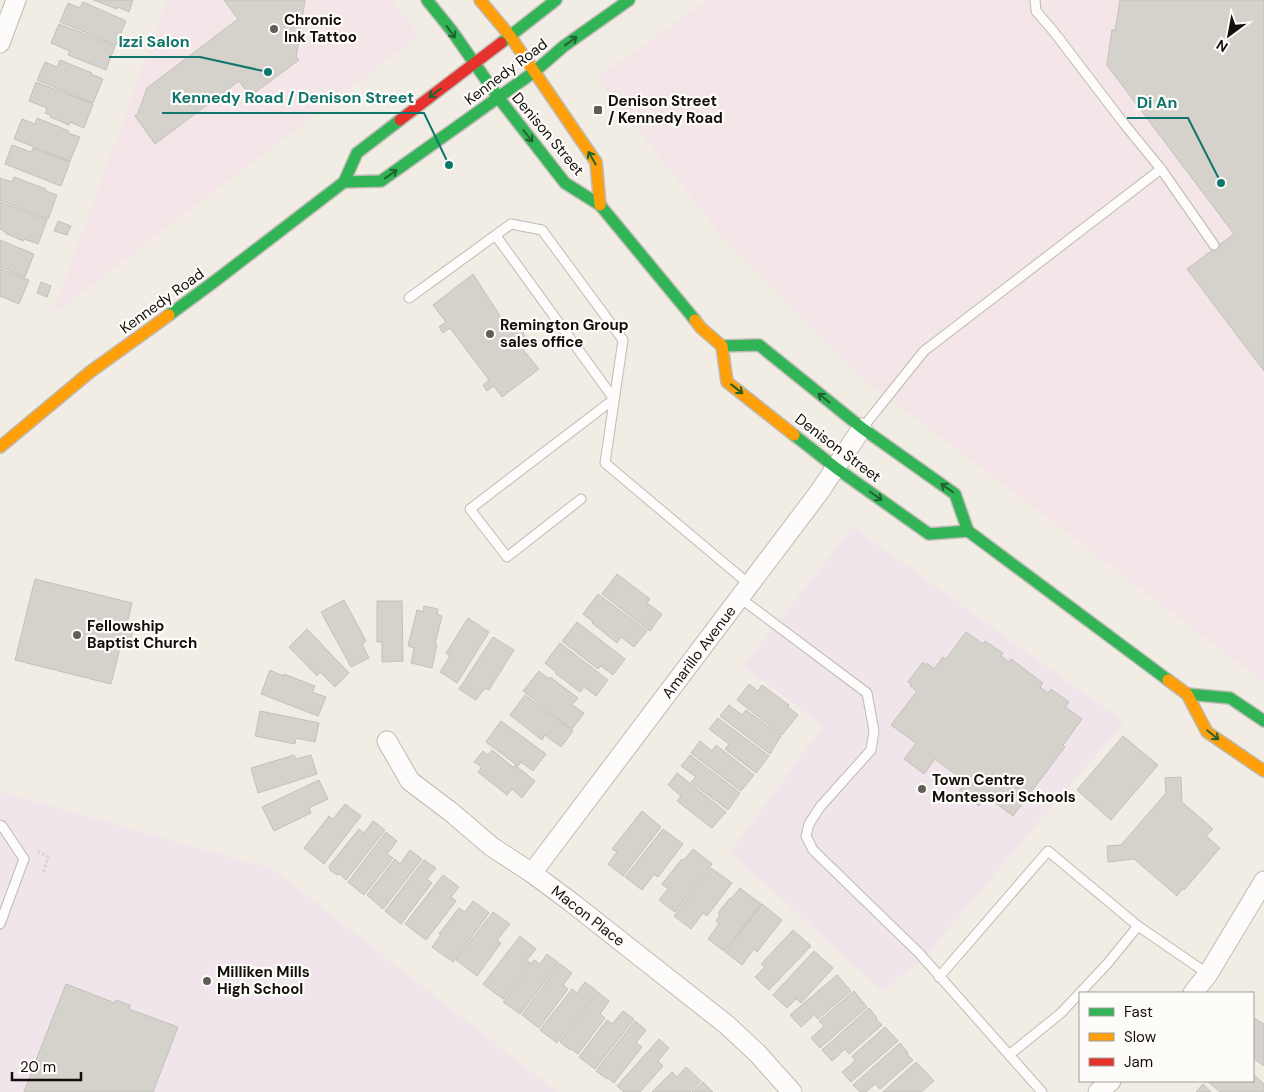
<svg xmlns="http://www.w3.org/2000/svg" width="1264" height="1092" font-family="'DM Sans',sans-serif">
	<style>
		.commercial { fill: #f3e5e8 }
		.education { fill: #f0e5eb }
		.building { fill: #d5d1cb; stroke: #c4c0ba }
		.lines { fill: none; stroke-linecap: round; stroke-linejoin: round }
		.lane-casing { stroke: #bebab4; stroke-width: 11 }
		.street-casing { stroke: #bebab4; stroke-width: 21 }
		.fast-casing { stroke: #bebab4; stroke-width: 14 }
		.slow-casing { stroke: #bebab4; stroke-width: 14 }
		.jam-casing { stroke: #bebab4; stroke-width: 14 }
		.path { stroke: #d7d5d2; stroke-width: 3; stroke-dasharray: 2.5 2.5; stroke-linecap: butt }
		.lane { stroke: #fdfcfb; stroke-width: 9 }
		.street { stroke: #fdfcfb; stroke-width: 19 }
		.fast { stroke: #30b455; stroke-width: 11 }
		.slow { stroke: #ff9f0a; stroke-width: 11 }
		.jam { stroke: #e5322d; stroke-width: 11 }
		.oneway { stroke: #226230 }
		.poi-dot { fill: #615d57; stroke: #fefcf9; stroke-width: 2 }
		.labels { text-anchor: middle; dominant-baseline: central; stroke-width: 4.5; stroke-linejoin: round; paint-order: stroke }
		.poi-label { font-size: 15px; font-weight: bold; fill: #130f0b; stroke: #fefcf9; text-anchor: start }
		.street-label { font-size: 15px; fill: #130f0b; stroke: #fefcf9 }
		.leader { fill: none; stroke: #0f766e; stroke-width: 2 }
		.callout-dot { fill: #0f766e; stroke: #fefcf9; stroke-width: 2 }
		.callout-label { font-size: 16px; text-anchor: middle; font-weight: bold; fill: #0f766e; stroke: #fefcf9; stroke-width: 4.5; stroke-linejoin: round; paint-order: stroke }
	</style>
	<rect width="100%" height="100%" fill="#f1ede5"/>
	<g class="commercial">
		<path d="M167,0h225l27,36 -367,279z"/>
		<path d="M707,0h557v682l-398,-301 -145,-146 -124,-157z"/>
	</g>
	<g class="education">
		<path d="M853,527l271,195 -201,237 -41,32 -152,-139 93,-126 -80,-60z"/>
		<path d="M0,791l273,78 284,223h-557z"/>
	</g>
	<g class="building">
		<path d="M93,0h40l-4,12 -11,-5 -1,2z"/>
		<path d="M224,0h81l-9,58 3,2 -49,36 -11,-15 -84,63 -20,-28 3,-3 9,-25 91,-69z"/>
		<path d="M1120,0h144v371l-77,-102 47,-35 -127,-169 5,-36 3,2z"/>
		<path d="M83,2l43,19 -10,24 -56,-23 8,-19 12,5z"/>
		<path d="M59,24l56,22 -9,24 -38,-15 2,-4 -19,-8z"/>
		<path d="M60,60l32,13 -1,1 12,5 -10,24 -56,-23 8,-18 12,5z"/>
		<path d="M36,82l57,22 -9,24 -14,-6 -1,3 -19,-8 1,-2 -6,-2 2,-5 -18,-7z"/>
		<path d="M37,118l32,13 -1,2 12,4 -10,24 -56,-22 8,-20 13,5z"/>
		<path d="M12,145l19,7 2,-4 37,14 -9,24 -56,-22z"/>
		<path d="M14,177l32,12v2l11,4 -9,24 -48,-19v-22l12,4z"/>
		<path d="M0,202l47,18 -9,24 -14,-5 -1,2 -18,-8 1,-1 -6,-3 2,-4 -2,-1z"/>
		<path d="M58,221l13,5 -4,9 -13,-4z"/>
		<path d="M0,240l34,14 -9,23 -25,-10z"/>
		<path d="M0,269l29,11 -10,24 -19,-8z"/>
		<path d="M473,274l35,54 4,-3 11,7 5,11 -6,5 17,21 -37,28 -8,-11 -7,5 -4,-6 6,-5 -39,-52 -7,5 -4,-6 7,-5 -13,-17z"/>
		<path d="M41,282l10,4 -4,11 -10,-4z"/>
		<path d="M617,574l33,25 -3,4 15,11 -12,17 -48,-37z"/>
		<path d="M35,579l97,24 -6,25 7,2 -3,12 -8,-2 -11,44 -96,-24z"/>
		<path d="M598,594l49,37 -13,16 -13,-10 -4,6 -25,-20 1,-1 -10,-8z"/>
		<path d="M344,600l22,41 -4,3 7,14 -18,9 -30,-55z"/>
		<path d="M377,601h25l1,60 -21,1v-20h-5z"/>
		<path d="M424,606l14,3 -1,5 5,2 -7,28h2l-5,24 -21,-5 3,-15 -6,-2 9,-36 6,2z"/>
		<path d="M468,618l21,14 -32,51 -17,-11 10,-16 -4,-3z"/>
		<path d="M577,622l48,37 -12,16 -12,-9 -3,3 -36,-28z"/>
		<path d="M307,629l42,44 -14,14 -15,-15 -3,4 -28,-29z"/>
		<path d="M966,632l17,12 2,-3 18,12 -2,3 8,6 2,-3 32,24 -3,4 8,6 3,-4 18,13 -4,5 17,12 -19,26 2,2 -52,69 -27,-20 -7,10 -20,-15 7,-9 -31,-23 -11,15 -20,-15 12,-16 -25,-18 26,-34 -7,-5 1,-2 -3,-2 15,-20 3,3 1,-2 7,6 9,-12 3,2z"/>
		<path d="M493,637l21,13 -25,40 -4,-2 -9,12 -17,-11z"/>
		<path d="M560,643l48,37 -12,16 -12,-9 -4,5 -25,-19 1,-1 -11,-9z"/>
		<path d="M270,670l13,6 1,-2 31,12 -3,6 14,5 -8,19 -57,-22z"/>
		<path d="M539,671l10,8 1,-2 28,21 -6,7 12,8 -12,16 -49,-38z"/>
		<path d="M749,684l9,7 4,-6 27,20 -1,2 10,8 -16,20 -45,-35z"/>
		<path d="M525,695l48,36 -12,16 -16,-12 -3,5 -32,-25z"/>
		<path d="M729,705l13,10 4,-5 35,26 -11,18 -50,-38z"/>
		<path d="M260,711l59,12 -4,19 -19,-4 -1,6 -40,-8z"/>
		<path d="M718,718l51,38 -13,17 -31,-24 4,-5 -20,-15z"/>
		<path d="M501,721l45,33 -13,17 -12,-9 -3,4 -32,-24z"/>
		<path d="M1123,736l35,29 -47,55 -34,-30z"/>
		<path d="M700,741l12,10 4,-6 38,30 -13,16 -50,-38z"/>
		<path d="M492,750l21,17 2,-2 20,16 -13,17 -10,-9 -5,6 -29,-23 4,-5 -8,-5 9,-11 5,4z"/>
		<path d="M294,755l2,4 15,-4 6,19 -59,19 -7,-25z"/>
		<path d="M690,755l50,38 -12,17 -37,-28 5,-5 -15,-11z"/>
		<path d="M677,773l49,39 -14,16 -35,-27 4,-5 -13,-11z"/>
		<path d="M1181,777l1,25 31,27 -7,7 14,12 -36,42 -2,-1 -5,7 -43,-37 -26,3 -1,-16 14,-1 45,-52 -1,-15z"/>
		<path d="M319,780l9,19 -19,9 2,5 -37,18 -12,-24z"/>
		<path d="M345,804l16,12 -37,48 -20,-16 25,-32 4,3z"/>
		<path d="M642,811l19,16 -38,49 -15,-12 9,-12 -5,-3z"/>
		<path d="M373,821l12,9 -39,50 -6,-6 -3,1 -7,-5 -1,-4 30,-37 5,4z"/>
		<path d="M663,829l20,15 -25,33 -4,-3 -12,16 -17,-13z"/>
		<path d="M386,832l11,9 -10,13 6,4 -29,37 -16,-13z"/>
		<path d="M693,849l19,15 -37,48 -16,-12 9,-11 -6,-5 20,-25 2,1z"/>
		<path d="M410,850l12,9 -39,50 -16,-14 28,-36 5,5z"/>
		<path d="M424,860l12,8 -9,11 5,4 -31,41 -16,-13z"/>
		<path d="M711,868l21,15 -25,33 -4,-3 -12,16 -17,-13z"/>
		<path d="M443,875l16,12 -8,10 5,4 -30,39 -21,-16z"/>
		<path d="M740,888l21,16 -37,47 -16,-12 11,-15 -3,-3 4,-6 -2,-2 12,-15 1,1z"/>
		<path d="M473,901l16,12 -36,49 -21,-15 9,-12 -2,-1 20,-26 6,4z"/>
		<path d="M762,904l20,16 -25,32 -3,-3 -12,16 -17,-13z"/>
		<path d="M493,912l17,12 -13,16 4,3 -24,33 -21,-16z"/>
		<path d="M793,930l18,16 -42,44 -14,-13 10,-10 -4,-3z"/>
		<path d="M520,936l16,13 -9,11 3,3 -27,36 -20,-15z"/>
		<path d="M814,951l19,17 -32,35 -5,-4 -9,9 -14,-13z"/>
		<path d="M547,954l12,9 -39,51 -17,-12 31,-42 6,4z"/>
		<path d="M560,964l12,9 -9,12 5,4 -29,39 -17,-13z"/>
		<path d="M837,975l14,16 -33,28 -4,-4 -13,12 -11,-12z"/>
		<path d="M585,982l12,9 -40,52 -17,-13 32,-41 5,4z"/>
		<path d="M66,984l49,19 1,-3 14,5 -1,4 49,18 -25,65h-129l8,-21 4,3 5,-12 -5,-2z"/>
		<path d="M854,991l13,16 -47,41 -9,-10 13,-12 -5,-5z"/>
		<path d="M598,992l11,9 -9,13 5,4 -27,36 -7,-5 -1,1 -10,-8z"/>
		<path d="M869,1008l8,10 -1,1 6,6 -33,29 -4,-5 -13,12 -10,-11z"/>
		<path d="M623,1011l11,8 -39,50 -16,-12 28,-37 5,4z"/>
		<path d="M1254,1018l10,6v42l-11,-8v-6l3,-5 -3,-3v-24z"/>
		<path d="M635,1021l11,9 -10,13 6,4 -28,36 -6,-5 -1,1 -11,-8z"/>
		<path d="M885,1027l13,14 -47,41 -9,-10 13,-11 -3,-5z"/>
		<path d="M659,1039l10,9 -11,13 5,5 -23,26h-16l-7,-6z"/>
		<path d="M900,1043l8,10 -1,1 6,6 -33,29 -5,-5 -9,8h-6l-7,-7z"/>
		<path d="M916,1062l18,19 -13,11h-38z"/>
		<path d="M686,1067l15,14 -11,11h-38l20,-20 5,5z"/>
		<path d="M1253,1074l11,10v8h-44l-13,-11h46z"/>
		<path d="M703,1082l10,10h-21z"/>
		<path d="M1203,1084l8,8h-15z"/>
	</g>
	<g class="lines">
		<defs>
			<g id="lane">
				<path d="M1035,0l1,11 18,21 71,93 36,44 53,76"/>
				<path d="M496,236l118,163 -144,110 37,48 74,-58"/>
				<path d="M409,298l102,-74 31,6 81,110 -18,123 145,122"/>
				<path d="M864,426l60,-75 237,-182"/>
				<path d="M740,598l127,95 7,38 -3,19 -51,57 -11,17 -3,12 7,14 106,103 123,139"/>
				<path d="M0,825l2,1 22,33 -24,65"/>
				<path d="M939,977l109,-126 90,75 70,48"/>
				<path d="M1009,1055l52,-42 46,-49 31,-38"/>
			</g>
			<g id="street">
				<path d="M0,43l16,-43"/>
				<path d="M387,741l23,40 41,31 41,35 40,26 39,29 156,123 30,28 35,39"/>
				<path d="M532,873l288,-382 42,-63"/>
				<path d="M1193,993l15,-19 56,-93"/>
				<path d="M1098,1092l13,-11"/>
			</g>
			<g id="fast">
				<path d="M427,0l25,31 46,66 67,86 35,22 95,115"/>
				<path d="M501,43l55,-43"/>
				<path d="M344,182l37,-1 153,-109 30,-26 65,-46"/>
				<path d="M169,315l46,-34 129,-99 13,-29 43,-33"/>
				<path d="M722,346l37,-1 103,83 93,66 13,37 200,149"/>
				<path d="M794,435l42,33 93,66 39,-3"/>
				<path d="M1187,694l43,4 34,23"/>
			</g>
			<g id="slow">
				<path d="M480,0l30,36 86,126 4,43"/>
				<path d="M695,320l6,8 21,18 5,36 67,53"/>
				<path d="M0,447l90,-75 79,-57"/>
				<path d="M1168,680l19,14 20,38 57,39"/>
			</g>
			<path id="jam" d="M400,120l101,-77"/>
		</defs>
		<use href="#lane" class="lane-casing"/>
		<use href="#street" class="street-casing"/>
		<use href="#fast" class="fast-casing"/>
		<use href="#slow" class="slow-casing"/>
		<use href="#jam" class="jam-casing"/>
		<path class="path" d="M38,851l10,6 -5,17"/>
		<use href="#lane" class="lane"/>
		<use href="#street" class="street"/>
		<use href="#fast" class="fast"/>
		<use href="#slow" class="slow"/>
		<use href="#jam" class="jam"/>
	</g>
	<defs><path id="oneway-shaft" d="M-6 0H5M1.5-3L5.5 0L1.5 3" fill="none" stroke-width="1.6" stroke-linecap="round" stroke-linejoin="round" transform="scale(1.25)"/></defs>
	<g class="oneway">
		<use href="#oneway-shaft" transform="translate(451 32) rotate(54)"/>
		<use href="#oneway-shaft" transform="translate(571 41) rotate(-36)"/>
		<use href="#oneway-shaft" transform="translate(435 93) rotate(143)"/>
		<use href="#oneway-shaft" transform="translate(528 136) rotate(52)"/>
		<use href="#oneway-shaft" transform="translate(592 158) rotate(-120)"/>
		<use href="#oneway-shaft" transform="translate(391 174) rotate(-36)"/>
		<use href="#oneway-shaft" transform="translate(737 389) rotate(38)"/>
		<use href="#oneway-shaft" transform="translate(824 398) rotate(-141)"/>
		<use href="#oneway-shaft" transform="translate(947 488) rotate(-145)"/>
		<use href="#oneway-shaft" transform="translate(876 496) rotate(36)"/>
		<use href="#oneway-shaft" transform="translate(1213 735) rotate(39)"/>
	</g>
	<g class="poi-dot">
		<circle cx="274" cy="29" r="5"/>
		<rect x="593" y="105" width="10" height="10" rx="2.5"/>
		<circle cx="490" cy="334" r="5"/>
		<circle cx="77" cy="635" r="5"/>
		<circle cx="922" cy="789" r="5"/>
		<circle cx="207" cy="981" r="5"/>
	</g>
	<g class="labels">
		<g class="poi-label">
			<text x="284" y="20">Chronic<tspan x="284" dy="17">Ink Tattoo</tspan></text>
			<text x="608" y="101">Denison Street<tspan x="608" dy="17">/ Kennedy Road</tspan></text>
			<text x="500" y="325">Remington Group<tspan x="500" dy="17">sales office</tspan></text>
			<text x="87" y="626">Fellowship<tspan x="87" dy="17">Baptist Church</tspan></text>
			<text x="932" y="780">Town Centre<tspan x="932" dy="17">Montessori Schools</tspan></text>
			<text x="217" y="972">Milliken Mills<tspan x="217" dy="17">High School</tspan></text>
		</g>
		<g class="street-label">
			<text transform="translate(506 72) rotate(-37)">Kennedy Road</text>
			<text transform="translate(548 134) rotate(50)">Denison Street</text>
			<text transform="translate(162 301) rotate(-36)">Kennedy Road</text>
			<text transform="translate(838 448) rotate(37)">Denison Street</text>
			<text transform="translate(699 652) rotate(-53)">Amarillo Avenue</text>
			<text transform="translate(588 916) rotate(38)">Macon Place</text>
		</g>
	</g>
	<path class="leader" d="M268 72L200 57H109M449 165L424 113H162M1221 183L1188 118H1127"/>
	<g class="callout-dot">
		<circle cx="268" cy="72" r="5"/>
		<circle cx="449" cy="165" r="5"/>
		<circle cx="1221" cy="183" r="5"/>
	</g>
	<g class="callout-label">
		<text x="154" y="47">Izzi Salon</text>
		<text x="293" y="103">Kennedy Road / Denison Street</text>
		<text x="1157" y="108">Di An</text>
	</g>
	<rect x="1079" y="992" width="175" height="90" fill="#fefcf9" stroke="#a09d9a"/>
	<rect x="1089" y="1008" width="25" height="8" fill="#30b455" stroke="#a09d9a"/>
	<text x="1124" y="1017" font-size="15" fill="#130f0b">Fast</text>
	<rect x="1089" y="1033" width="25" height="8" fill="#ff9f0a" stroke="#a09d9a"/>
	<text x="1124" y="1042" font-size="15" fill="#130f0b">Slow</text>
	<rect x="1089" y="1058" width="25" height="8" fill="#e5322d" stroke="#a09d9a"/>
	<text x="1124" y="1067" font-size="15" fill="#130f0b">Jam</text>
	<g transform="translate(1229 35) rotate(212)" stroke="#fefcf9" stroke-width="4" paint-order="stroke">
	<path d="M0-4L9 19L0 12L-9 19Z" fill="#130f0b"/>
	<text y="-8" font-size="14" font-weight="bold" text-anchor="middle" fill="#130f0b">N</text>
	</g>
	<path d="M12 1072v8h69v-8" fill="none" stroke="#130f0b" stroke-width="2.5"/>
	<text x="20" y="1072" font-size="15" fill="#130f0b" stroke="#fefcf9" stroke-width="4" paint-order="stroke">20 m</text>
</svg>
